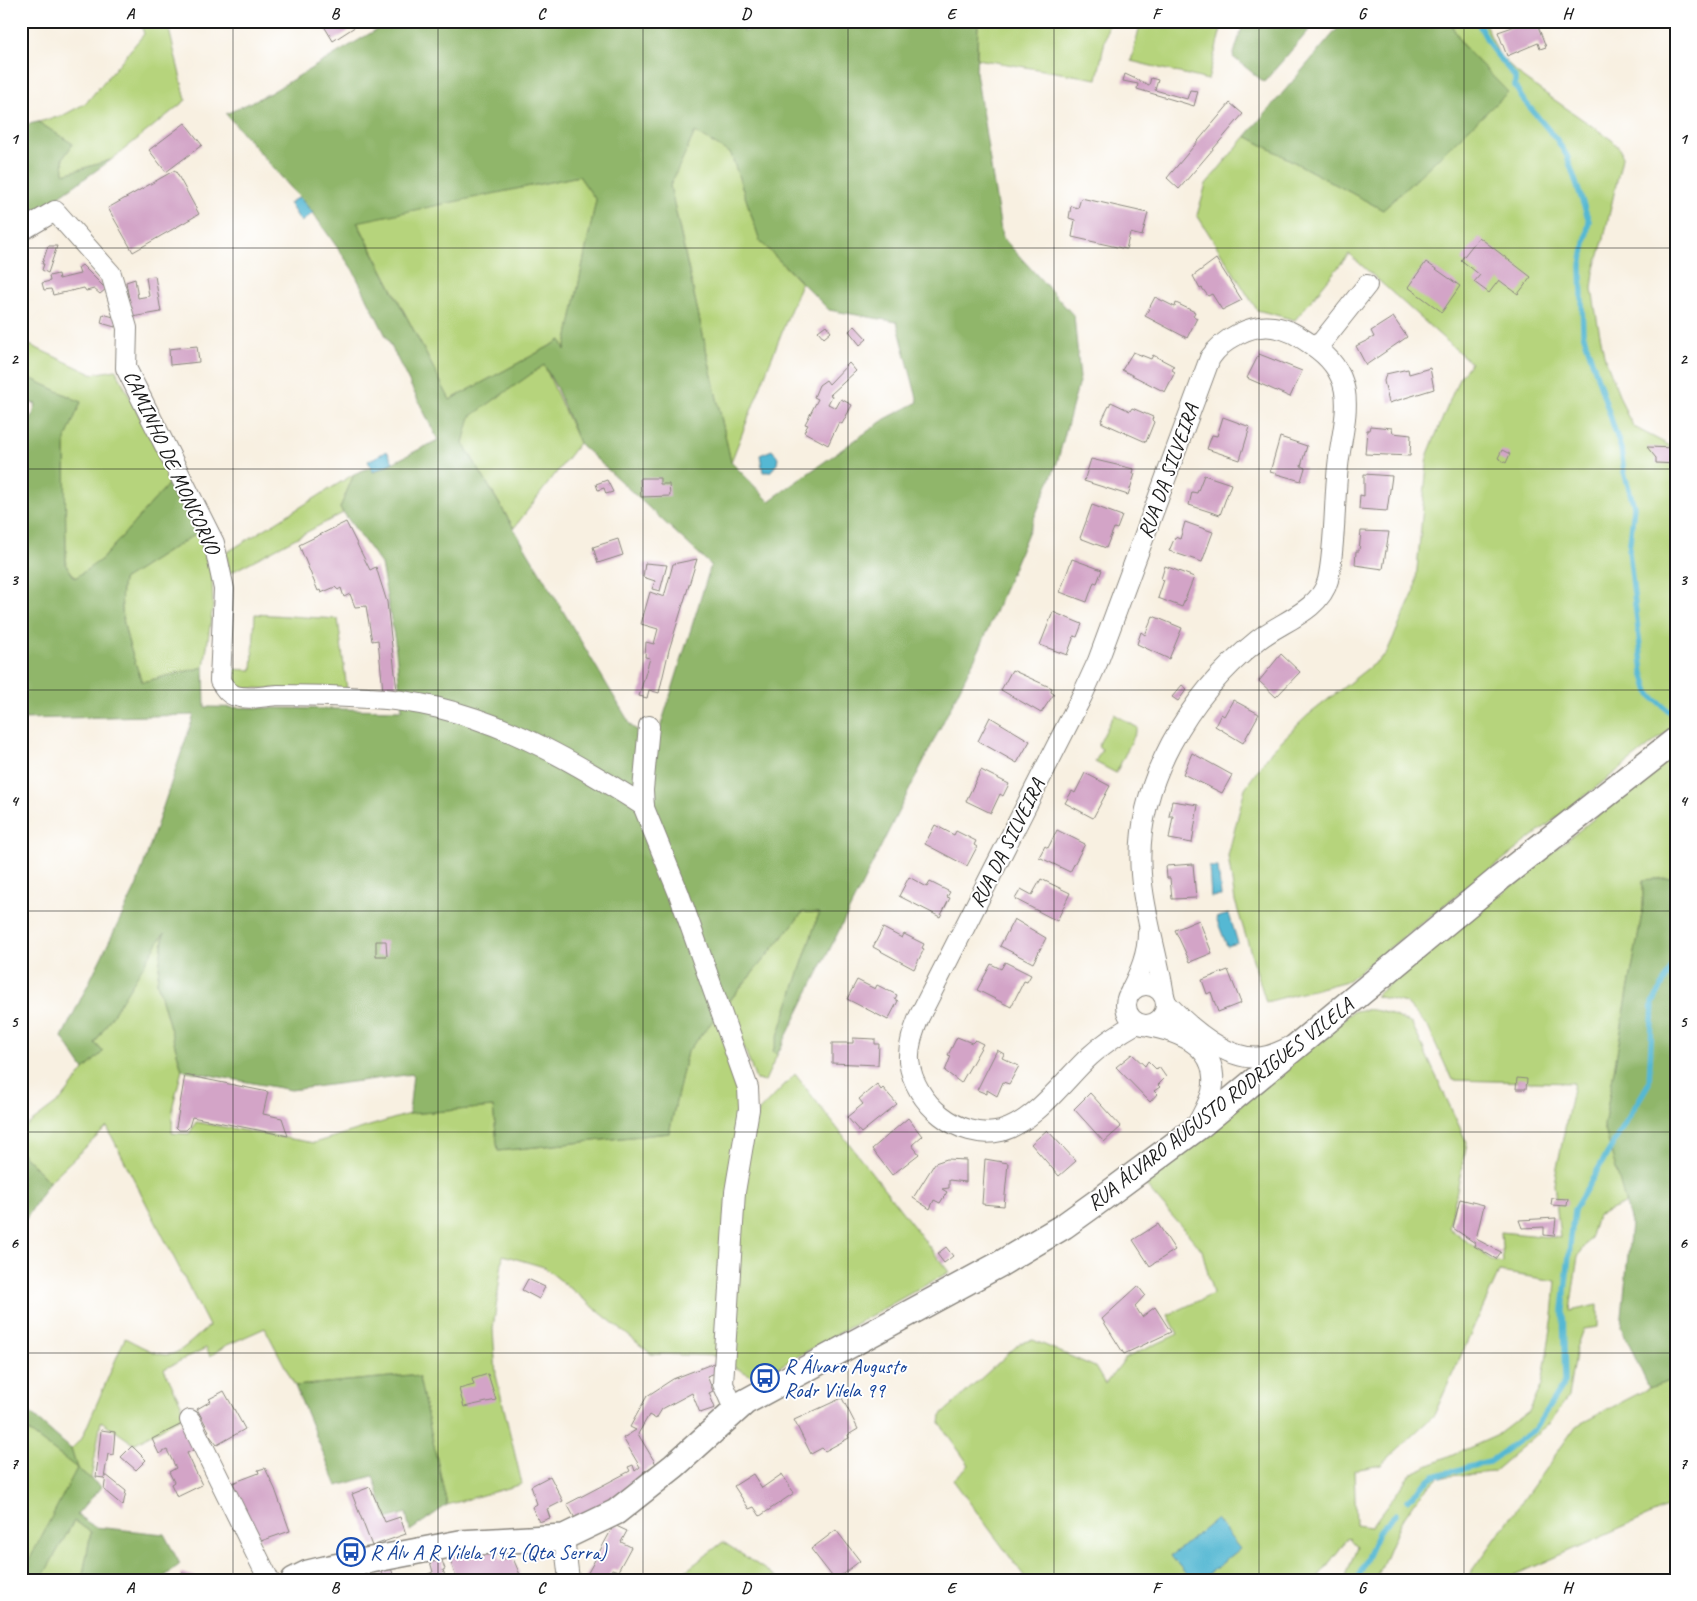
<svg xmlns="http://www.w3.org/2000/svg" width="1697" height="1601" font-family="Caveat,sans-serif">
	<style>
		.green { fill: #b6d47b; stroke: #69784c; fill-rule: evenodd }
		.forest { fill: #90b66b; stroke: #566944; fill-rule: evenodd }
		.water { fill: #55b8d3; stroke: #386a78 }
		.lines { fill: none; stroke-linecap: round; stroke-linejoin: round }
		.stream { stroke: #55b8d3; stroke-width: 5.5 }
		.building { fill: #d3a4c7 }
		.minor-casing { stroke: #8a867e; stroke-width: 22 }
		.major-casing { stroke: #8a867e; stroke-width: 28 }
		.minor { stroke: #fff; stroke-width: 20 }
		.major { stroke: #fff; stroke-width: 25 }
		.grid { fill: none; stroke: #1c1c1c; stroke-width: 1; stroke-opacity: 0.55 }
		.labels { text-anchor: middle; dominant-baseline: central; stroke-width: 4; stroke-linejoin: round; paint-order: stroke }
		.street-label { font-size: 21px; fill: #1c1c1c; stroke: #fff }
		.transit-label { font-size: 21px; fill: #164399; stroke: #fff; text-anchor: start }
		.neatline { fill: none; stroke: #1c1c1c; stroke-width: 2 }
		.grid-label { font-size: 16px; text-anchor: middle; font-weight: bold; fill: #1c1c1c }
	</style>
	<rect width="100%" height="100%" fill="#fff"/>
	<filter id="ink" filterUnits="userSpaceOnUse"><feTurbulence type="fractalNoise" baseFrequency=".02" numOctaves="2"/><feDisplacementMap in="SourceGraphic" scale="10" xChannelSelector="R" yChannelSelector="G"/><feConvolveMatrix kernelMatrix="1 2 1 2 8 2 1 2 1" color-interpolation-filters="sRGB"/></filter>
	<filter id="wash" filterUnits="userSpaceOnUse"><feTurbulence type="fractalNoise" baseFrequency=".0096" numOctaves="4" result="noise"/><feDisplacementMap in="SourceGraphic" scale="20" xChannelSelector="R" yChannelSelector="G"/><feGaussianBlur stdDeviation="1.12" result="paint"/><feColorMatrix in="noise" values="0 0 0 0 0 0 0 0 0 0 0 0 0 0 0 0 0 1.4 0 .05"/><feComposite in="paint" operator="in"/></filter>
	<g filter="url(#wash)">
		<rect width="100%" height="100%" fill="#f8f0e1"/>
		<g class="green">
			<path d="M140,21h27l19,79 -75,60 -47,14 -1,-16 10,-14 -35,-22 24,-6 24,-13 58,-69z"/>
			<path d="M978,21h131l-12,58 -120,-20z"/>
			<path d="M1141,21h82l-15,59 -77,-19z"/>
			<path d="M1449,21h35l15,34 24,23 89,62 9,10 1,8 -18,80 -10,34 -2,17 5,30 7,36 22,58 8,14 42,22v276l-329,256 -81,21 -31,-101 -7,-45 17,-68 27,-38 35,-34 79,-62 29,-64 13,-136 31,-76 12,-15 -122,-109 -54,66 -38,-10 -60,-95 9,-31 40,-48 137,74 124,-118 -43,-45z"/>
			<path d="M695,131l36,23 29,87 41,42 -70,179 -61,-277z"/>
			<path d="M579,176l17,24 -31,151 -4,-11 -111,60 -93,-179z"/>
			<path d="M21,341l71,33 24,-4 56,110 -70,79 -26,19 -10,-13 -1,-126 16,-37 -60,-28z"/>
			<path d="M544,365l35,78 -65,85 -51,-85 6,-26z"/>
			<path d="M354,474l-14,34 3,5 -113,60 -4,-20z"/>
			<path d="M197,533l15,43 1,30 -9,61 -62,15c-12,-34 -25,-66 -19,-102z"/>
			<path d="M255,614l83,5 9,71 -110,-2 -11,-13 1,-6 25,1z"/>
			<path d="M1114,714l24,14 -22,45 -21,-11 7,-13 -4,-3z"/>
			<path d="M1676,752v125l-33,3v28l-39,218 22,77 -29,13 -7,23 -12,17 -8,55 28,-6v22l-15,2 -7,19 -8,49 -20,28 -55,47 -54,5 -24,24 -15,22 -24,57h-31l12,-34 -8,-9 -33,43h-115l38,-31 -68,6 20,25h-164l-74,-100 16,-15 -29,-41 1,-9 79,-72 13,-3 62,27 10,17 21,-26 52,-24 -10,-19 45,-21 -11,-44 -57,-65 207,-173c21,-7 41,3 60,12l55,119 -18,85 44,33 10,2 -2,-31 59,6 -6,-55 20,-100 -122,-3 -24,-53 -22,-24 -31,-7zM1499,1272l57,9 -3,35 -11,69 -12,25 -34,26 -84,37 -41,54 -15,-2 -2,-55 27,-5 53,-50z"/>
			<path d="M803,912l16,1 -46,138 4,4 -12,26 -9,-1 -28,-77z"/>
			<path d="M164,931l-7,51 25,88 -9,35 -1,28 17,1 7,-12 118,21 95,-29 84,-7 5,44 171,-18 18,-81 29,-35 25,69 -22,270 -68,-2 -107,-87 -41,-12 -10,74 3,46 26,109 -75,21 -28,-127 -8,-3 -116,11 -30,-58 -40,18 -15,10 -4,-8 -42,21 22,45 -52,30 -33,-23 -10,58 -14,-11 -35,109 32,-56 17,11 -9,48h-61v-154l55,41 -5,-18 11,-11 43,-100c48,25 44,23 84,-12l-102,-199 -58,55 -28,-30v-18l4,-7 36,-27 23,-30 19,-18 -8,-9z"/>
			<path d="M795,1074l154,198 -192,107 -26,-14 14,-211 14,-43z"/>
			<path d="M1676,1379v125l-172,76h-38l110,-154 73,-38z"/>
			<path d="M723,1542l58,38h-107z"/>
		</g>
		<g class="forest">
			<path d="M391,21h353l-1,11 34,-11h201l-2,51 26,165 72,79 6,62 -23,85 -76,183 -204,409 -4,-4 46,-138 -16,-1 -116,140 -18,81 -171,18 -5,-44 -84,7 4,-40 -122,16 -109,-20 -25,-88 7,-49 -69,110 8,9 -19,18 -22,-33 74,-150 58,-172 -173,4v-266l15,-49 -15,-4v-26l60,28 -16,38 1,125 9,13 27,-19 70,-79 25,53 -74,47c-6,36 7,68 19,102l62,-15 1,40 197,3 -7,-68 -14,-78 -41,-56 14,-34 17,-7 3,5 64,-32 -85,-170 -40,-57 -87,-99 44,-21zM695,132l36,22 29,87 69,69 68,12 21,80 -33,17 -116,82 -38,-39 -61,-276zM579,176l17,24 -31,150 -4,-10 -111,60 -93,-178zM544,365l13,24 22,54 132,122 -55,176 -24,-14 -169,-284 7,-26z"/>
			<path d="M1244,21h73l-53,61 -31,-25z"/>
			<path d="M1344,21h105l15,26 44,45 -125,118 -137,-74z"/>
			<path d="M38,122l35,22 -10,14 1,16 47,-14 -90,63v-97z"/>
			<path d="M1676,877v502l-27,9 -28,-61 10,-104 -27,-97 39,-218v-28z"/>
			<path d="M21,1152l28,30 -28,45z"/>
			<path d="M411,1375l8,3 28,127 -37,26 -4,-18 -19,6 -14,-43 -36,10 -42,-100z"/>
			<path d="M21,1405l50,44 6,19 24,19 -24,28 18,12 69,7 16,30 -16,13 -10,3h-72l9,-48 -17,-11 -32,57 -18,-8 53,-102 -56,-42z"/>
		</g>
		<g class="water">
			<path d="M299,197l14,16 -12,9 -12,-19z"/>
			<path d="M772,450l6,7 -1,7 -7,8h-7l-3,-17z"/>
			<path d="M387,451l6,11 -20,10 -5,-11z"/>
			<path d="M1209,867h9l3,29 -10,1z"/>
			<path d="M1229,914l9,29 -11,3 -11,-28z"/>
			<path d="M1216,1519l24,30 -39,31h-10l-20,-24z"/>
		</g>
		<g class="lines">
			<g class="stream">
				<path d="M1477,21l15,28 23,28v9l7,12 35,42 10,16 22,65 -8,45 2,67 38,116 3,23 10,34 -5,45 14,122 7,22 26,22"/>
				<path d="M1407,1500l27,-24 55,-14 45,-32 31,-48 -2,-72 11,-100 75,-127 4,-80 23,-44"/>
				<path d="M1357,1580l22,-49 17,-17"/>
			</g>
		</g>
		<g id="blocks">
			<g class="building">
				<path d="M321,21h43l-31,20z"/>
				<path d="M1530,21h6l10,26 -6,2 -2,-6 -31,13 -9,-24z"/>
				<path d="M1125,74l24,11 2,-7 7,2 -3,10 32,9 3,-9 8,1 -4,15 -57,-17 1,-5 -15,-3z"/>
				<path d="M1230,103l13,11 -64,75 -12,-11z"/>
				<path d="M185,123l17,22 -36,27 -17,-22z"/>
				<path d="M175,170l24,44 -66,38 -25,-44z"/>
				<path d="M1081,198l67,15 -6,23 -12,-3 -4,16 -54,-12 3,-17 -6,-2 2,-12 7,2z"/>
				<path d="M1479,237l52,40 -13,17 -19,-14 -10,13 -15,-11 6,-7 -19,-15z"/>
				<path d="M48,246h9l-9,27 -6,-3 2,-6h-2z"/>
				<path d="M1216,259l26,41 -20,10 -10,-16 -4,2 -6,-8 -2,1 -7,-13z"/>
				<path d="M1426,262l34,24 -18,26 -34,-25z"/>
				<path d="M82,265l24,24 -6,5 -6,-5 -8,2 -2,-3 -31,7 -2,-6 -7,1 -2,-7 8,-2 -1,-5 9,-2 1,5 21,-5 -2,-6z"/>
				<path d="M155,276l6,36 -29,5 -6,-35 9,-3 3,19 11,-2 -3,-19z"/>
				<path d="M1155,297l20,10 1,-4 19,9 -2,4 4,2 -10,20 -42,-22z"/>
				<path d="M103,314l14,4 -2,9 -14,-4z"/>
				<path d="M1393,317l14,20 -41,28 -10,-19 18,-9 -3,-6z"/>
				<path d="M826,325l5,7 -7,6 -6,-7z"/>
				<path d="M855,326l12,13 -7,6 -11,-14z"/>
				<path d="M197,346l2,16 -29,3 -1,-16z"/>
				<path d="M1133,352l18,7 2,-4 21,11 -2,4 3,2 -10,20 -43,-22z"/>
				<path d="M1259,354l43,17 -12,26 -43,-19z"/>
				<path d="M849,363l7,8 -26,24 2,1 -4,8 8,4 5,-9 11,6 -10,19 -3,-2 -11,23 -24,-13 4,-7 -3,-1 13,-25 -4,-2 5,-12 7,-5 3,4z"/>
				<path d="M1430,368l4,21 -45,14 -5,-22 2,-7 22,-5 1,5z"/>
				<path d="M1111,402l19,9 2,-3 21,9 -1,3 2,2 -8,20 -45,-20z"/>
				<path d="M1223,417l27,10 -10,33 -33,-11 5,-14 5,1z"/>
				<path d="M1370,426l22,2 1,5 18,2 -1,21 -45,-2 2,-24h2z"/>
				<path d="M1280,437l27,9 -6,20 4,2 -4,13 -31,-9z"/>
				<path d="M1647,447l29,1v16l-20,-1v-5z"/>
				<path d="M1502,450l8,4 -4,9 -8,-5z"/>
				<path d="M1091,459l43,10 -1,5h2l-7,21 -44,-14z"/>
				<path d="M1364,474l28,2 -5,35 -28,-2 1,-14 4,1z"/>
				<path d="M1204,475l27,9 -11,31 -31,-10 3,-13 5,1z"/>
				<path d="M640,478h20v6h9l1,12 -29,1z"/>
				<path d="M607,480l6,12 -7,2 -2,-6 -6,2 -2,-6z"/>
				<path d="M1092,505l30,11 -5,13 -3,-1 -8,20 -26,-10z"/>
				<path d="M346,522l24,48 6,-3 11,35 10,89h-14l-5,-51 -6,1 -6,-35 -11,1 -5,-13 -6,3 -3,-9 -3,2 -3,-3 -14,6 -1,-3 -2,1 -19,-46z"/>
				<path d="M1185,522l28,10 -11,30 -33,-11 6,-14 5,2z"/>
				<path d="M1361,531l28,1 -6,37 -28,-4 1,-14h3z"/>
				<path d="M618,539l5,16 -25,8 -5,-16z"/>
				<path d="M697,559l-28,91 -10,43 -10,-3 -2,8 -8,-2 11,-38 -5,-1 1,-15 8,2 4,-15 -17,-5 9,-32 14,5 9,-33z"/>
				<path d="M1072,559l30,11 -5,13 -3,-1 -7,20 -27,-10z"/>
				<path d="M645,563l22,2 -7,26 -8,-2 3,-8 -12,-4z"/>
				<path d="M1165,566l29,11 -12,30 -24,-9 6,-18 -3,-1z"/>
				<path d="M1053,612l29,12 -5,13 -3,-1 -7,19 -27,-10z"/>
				<path d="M1153,616l29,12 -13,31 -32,-15 4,-12 4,3z"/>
				<path d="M1281,654l19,18 -24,25 -17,-16z"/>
				<path d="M1012,670l40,18 -1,4 3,2 -13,19 -40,-23z"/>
				<path d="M1182,685l5,4 -9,12 -6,-4z"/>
				<path d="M1233,700l26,14 -16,29 -28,-17 6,-12 3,2z"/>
				<path d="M990,717l40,24 -13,22 -39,-22z"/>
				<path d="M1192,753l40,22 -10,18 -39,-19z"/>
				<path d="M981,770l28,14 -6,12 -3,-2 -9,19 -25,-12z"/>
				<path d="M1085,773l25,13 -17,32 -28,-15 7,-12 3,2z"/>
				<path d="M1172,801l26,4 -6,38 -23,-4 4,-23h-4z"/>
				<path d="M935,825l19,10 2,-4 20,10 -2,4 3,2 -10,19 -42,-22z"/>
				<path d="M1057,830l28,14 -15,28 -31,-15 6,-11 3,2z"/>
				<path d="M1193,864l3,34 -24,1 -2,-21h-3l-1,-12z"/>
				<path d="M909,877l18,10 3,-5 20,10 -3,5 3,1 -10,19 -41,-21z"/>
				<path d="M1041,879l29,14 -13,28 -42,-22 6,-10 11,6z"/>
				<path d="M1014,919l32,19 -13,25 -33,-17z"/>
				<path d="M1199,920l13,33 -22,9 -15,-32z"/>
				<path d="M883,928l19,10 2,-4 20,10 -2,4 2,1 -10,20 -41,-22z"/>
				<path d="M376,941h10l1,15h-11z"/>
				<path d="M1005,962l26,13 -4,7 -3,-1 -13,26 -34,-17 14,-26 10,5z"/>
				<path d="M1228,970l13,33 -23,9 -7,-20 -4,2 -5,-14z"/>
				<path d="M857,980l18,9 2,-4 20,10 -2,4 3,2 -10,19 -41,-21z"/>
				<path d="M957,1037l15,6 3,-3 8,4 -22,39 -16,-12 6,-15 -3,-1z"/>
				<path d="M853,1038l22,1v5h4l-1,21 -46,-2v-20h21z"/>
				<path d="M997,1050l7,4 -2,4 17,8 -10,18 -6,-2 -6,14 -10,-6v4l-10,-4z"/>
				<path d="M1132,1054l13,12 3,-5 9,9 2,-3 7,10 -8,8 2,2 -6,4 3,3 -7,8 -34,-35z"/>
				<path d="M185,1075l83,17 -5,22 19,4 6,18 -96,-19 -3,10 -3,3h-7l-3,-3z"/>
				<path d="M1517,1078l10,1 -1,10h-10z"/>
				<path d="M877,1084l4,6 2,-2 14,16 -36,29 -14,-16 16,-13 -4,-5z"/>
				<path d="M1090,1093l31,34 -17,15 -30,-33z"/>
				<path d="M908,1118l14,18 -10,9 7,9 -27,21 -20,-26z"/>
				<path d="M1047,1130l29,31 -17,15 -28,-32z"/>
				<path d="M947,1159l19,1v22l-17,-2v8l-7,1 5,3 -7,11 -6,-3 -4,9 -17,-11 22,-35z"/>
				<path d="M985,1159l23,4 -4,43 -22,-2z"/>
				<path d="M1552,1198l16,1 -1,7 -16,-1z"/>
				<path d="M1460,1199l24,6 -8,34 25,13 -5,7 -22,-13 1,-3 -22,-15z"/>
				<path d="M1556,1218l-2,18 -10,-1v-8l-22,1 -3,-8z"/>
				<path d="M1158,1224l17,26 -25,16 -17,-26z"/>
				<path d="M946,1247l7,9 -9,7 -7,-9z"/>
				<path d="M528,1279l17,8 -6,12 -17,-9z"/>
				<path d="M1138,1286l7,9 -10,11 7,11 13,-10 16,25 -47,22 -22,-35z"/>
				<path d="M722,1360l-1,11 -14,5 6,15 -4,2 6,15 -15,5 -8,-20 -30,16 -6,10 -7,-4 -11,19 18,30 -13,8 5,7 -70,45 -11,-20 63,-33 -2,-4 5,-2 2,6 5,-4 -17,-29 13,-8 -6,-3 17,-31 26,-17z"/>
				<path d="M764,1363l3,5 -13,9 -3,-5z"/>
				<path d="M488,1374l8,26 -32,7 -5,-18 15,-4 -2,-6z"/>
				<path d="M224,1391l21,38 -28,16 -10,-13 2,-1 -12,-22 14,-8 -2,-2z"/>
				<path d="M842,1398l16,31 -10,6 1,3 -24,13 -3,-3 -11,6 -17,-34z"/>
				<path d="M186,1422l12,26 -11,5 15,32 -25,12 -6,-13 3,-2 -5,-10 7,-4 -9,-18 -8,4 -7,-15z"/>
				<path d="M101,1430l14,2 -2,23 -5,-1 -4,24 -8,-1z"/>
				<path d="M132,1446l14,14 -10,10 -15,-13z"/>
				<path d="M265,1468l10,21 15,42 -29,10 -31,-57 29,-11 -1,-3z"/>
				<path d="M753,1474l9,14 20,-14 12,19 -34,23 -6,-9 -5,2 -15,-23z"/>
				<path d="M106,1475l20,16 -3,15 -19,-16z"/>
				<path d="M550,1476l13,25 -16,8 3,9 -11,4 -7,-15 5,-3 -6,-18z"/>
				<path d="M370,1487l15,35 15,-5 6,17 -34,12 -20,-52z"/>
				<path d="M614,1525l13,6 -6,11 10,5 -13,24 -6,-2 -5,11h-23z"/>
				<path d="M836,1530l24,31 -25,19 -24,-31z"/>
				<path d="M555,1545l1,11 -25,2 -1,-11z"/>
				<path d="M496,1548l5,12 11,-4 9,21 -8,3h-56l-8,-23 17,-5 2,7z"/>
				<path d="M440,1555l5,14 -2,1 2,6 -4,1 1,3h-29l20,-8 -4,-14z"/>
				<path d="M391,1568l4,12h-11l-3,-9z"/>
				<path d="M182,1573l22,6v1h-24z"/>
			</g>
		</g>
	</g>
	<g filter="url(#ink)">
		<use href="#blocks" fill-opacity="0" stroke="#8a867e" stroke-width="1"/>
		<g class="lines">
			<defs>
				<g id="minor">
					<path d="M21,231l34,-20 56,63 16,54 -1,40 88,175 10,46 -4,92c5,7 8,13 16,15 13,4 28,0 42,-1 30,0 61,1 91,3 102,4 191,54 275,108"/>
					<path d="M1317,348l50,-63"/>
					<path d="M649,726l-6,64 1,18 35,86 69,194 1,21 -14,83 -12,192 12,27"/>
					<circle cx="1146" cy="1005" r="20"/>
					<path d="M1131,990c9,-18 17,-36 17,-57"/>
					<path d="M1166,1003c23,24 64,63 102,53 7,-2 15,-6 22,-9"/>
					<path d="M1137,1023c-16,9 -33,20 -47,33 -25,23 -55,66 -89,75 -42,10 -87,-28 -92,-70 -1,-16 5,-31 10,-44l163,-321 16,-35 112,-303c13,-19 40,-34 63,-31 16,2 26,9 39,18 54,36 28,79 25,132 -3,34 -2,70 -9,103 -8,31 -48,42 -70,60 -69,55 -124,144 -117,234 3,42 17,81 23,122"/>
					<path d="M1144,1025c36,7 77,21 68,67 -3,12 -11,24 -16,35"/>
					<path d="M190,1420l79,160"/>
					<path d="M564,1537l5,43"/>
				</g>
				<path id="major" d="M294,1580l14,-7 21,-5 131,-25 104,-6 52,-25 58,-46 71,-64 255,-138 64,-38 32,-23 105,-78 299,-247 176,-138"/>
			</defs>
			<use href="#minor" class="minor-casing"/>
			<use href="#major" class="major-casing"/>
			<use href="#minor" class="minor"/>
			<use href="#major" class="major"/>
		</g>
	</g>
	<path class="grid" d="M233,21v1559M438,21v1559M643,21v1559M848,21v1559M1054,21v1559M1259,21v1559M1464,21v1559M21,248h1655M21,469h1655M21,690h1655M21,911h1655M21,1132h1655M21,1353h1655"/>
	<defs>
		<symbol id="bus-ring" viewBox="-11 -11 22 22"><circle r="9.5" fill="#fff" stroke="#1a4fb4" stroke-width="1.5"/><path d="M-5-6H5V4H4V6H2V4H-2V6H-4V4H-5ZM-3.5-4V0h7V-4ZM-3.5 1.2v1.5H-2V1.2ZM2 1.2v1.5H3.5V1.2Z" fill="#1a4fb4"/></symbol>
	</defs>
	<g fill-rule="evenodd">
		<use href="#bus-ring" x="749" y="1362" width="32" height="32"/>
		<use href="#bus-ring" x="335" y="1536" width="32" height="32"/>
	</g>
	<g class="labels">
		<g class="street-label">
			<text transform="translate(172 462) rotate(65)">CAMINHO DE MONCORVO</text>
			<text transform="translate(1168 471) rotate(-70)">RUA DA SILVEIRA</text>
			<text transform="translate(1007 843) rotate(-63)">RUA DA SILVEIRA</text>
			<text transform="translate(1220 1104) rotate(-38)">RUA ÁLVARO AUGUSTO RODRIGUES VILELA</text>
		</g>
		<g class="transit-label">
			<text x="784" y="1366">R Álvaro Augusto<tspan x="784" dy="24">Rodr Vilela 99</tspan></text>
			<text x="370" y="1552">R Álv A R Vilela 142 (Qta Serra)</text>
		</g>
	</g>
	<rect width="1697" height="1601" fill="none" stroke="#fff" stroke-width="55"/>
	<rect x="28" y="28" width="1642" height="1546" class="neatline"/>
	<g class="grid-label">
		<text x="130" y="19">A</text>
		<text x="335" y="19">B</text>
		<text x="541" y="19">C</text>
		<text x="746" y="19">D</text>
		<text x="951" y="19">E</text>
		<text x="1156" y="19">F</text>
		<text x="1362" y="19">G</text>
		<text x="1567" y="19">H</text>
		<text x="14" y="144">1</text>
		<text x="1683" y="144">1</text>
		<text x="14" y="364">2</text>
		<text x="1683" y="364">2</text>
		<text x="14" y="585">3</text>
		<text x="1683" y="585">3</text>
		<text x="14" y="806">4</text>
		<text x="1683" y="806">4</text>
		<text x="14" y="1027">5</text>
		<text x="1683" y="1027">5</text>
		<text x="14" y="1248">6</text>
		<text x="1683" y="1248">6</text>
		<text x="14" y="1469">7</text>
		<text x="1683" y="1469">7</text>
		<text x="130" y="1593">A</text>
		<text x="335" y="1593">B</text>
		<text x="541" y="1593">C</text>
		<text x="746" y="1593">D</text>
		<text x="951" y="1593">E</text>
		<text x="1156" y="1593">F</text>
		<text x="1362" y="1593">G</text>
		<text x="1567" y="1593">H</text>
	</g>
</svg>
